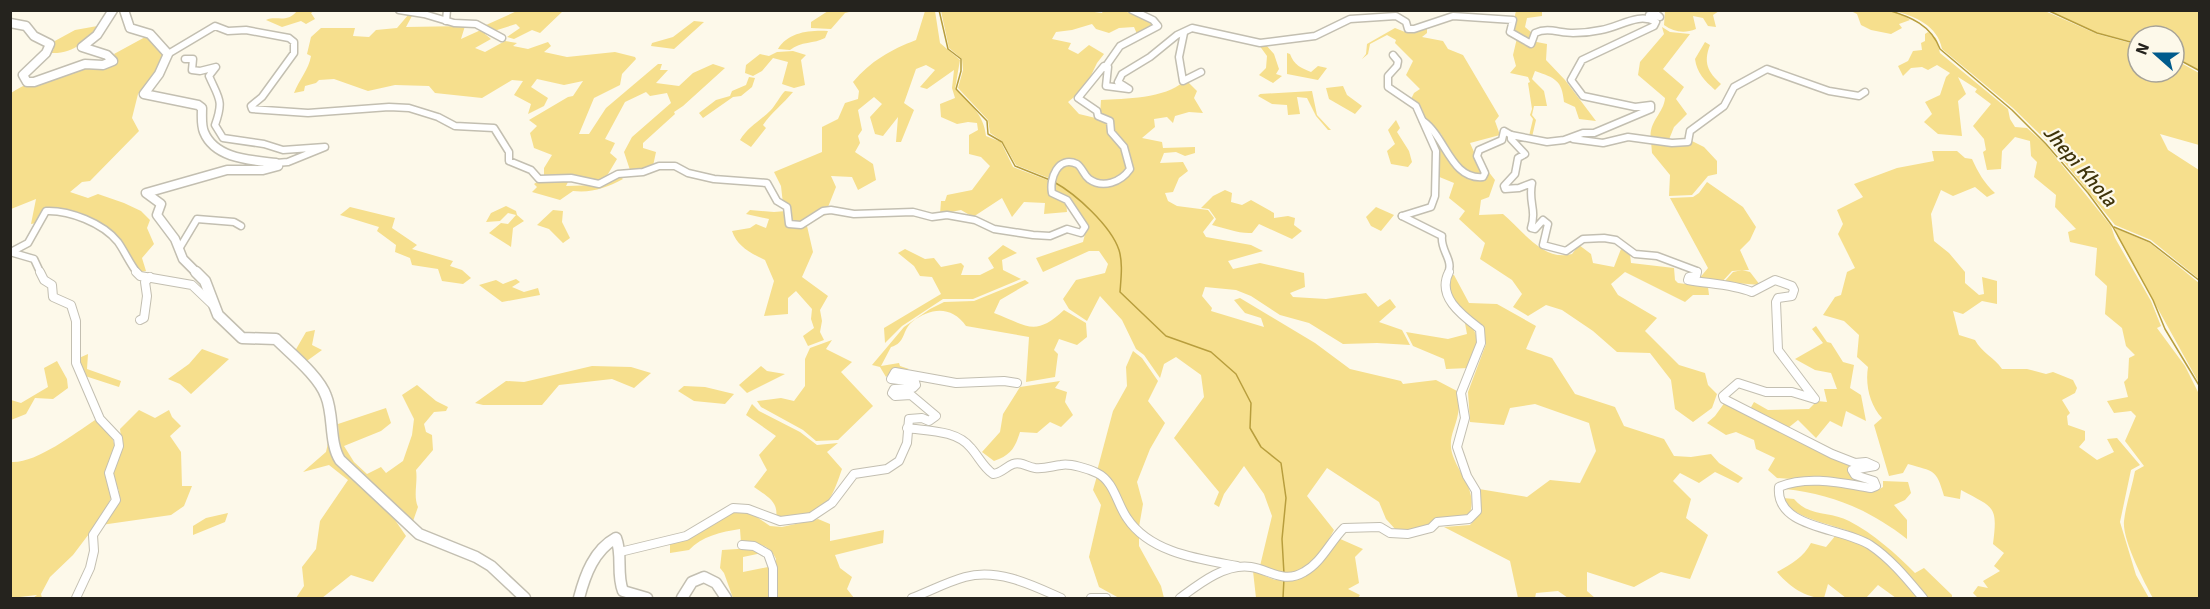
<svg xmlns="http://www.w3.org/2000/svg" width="2210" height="609" font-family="Signika,sans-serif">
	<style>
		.green { fill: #f6df8d }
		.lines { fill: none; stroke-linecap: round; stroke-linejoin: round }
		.stream { stroke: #b89e3d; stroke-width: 1.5 }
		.minor-far1-casing { stroke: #c3bfb1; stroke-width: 9 }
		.minor-casing { stroke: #c3bfb1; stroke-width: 10 }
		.secondary-far1-casing { stroke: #c3bfb1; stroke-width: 11 }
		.secondary-casing { stroke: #c3bfb1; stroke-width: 13 }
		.minor-far1 { stroke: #fff; stroke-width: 6 }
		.minor { stroke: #fff; stroke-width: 8 }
		.secondary-far1 { stroke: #fff; stroke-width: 8 }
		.secondary { stroke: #fff; stroke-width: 10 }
		.labels { text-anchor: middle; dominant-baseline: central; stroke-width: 4.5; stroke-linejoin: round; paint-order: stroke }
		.water-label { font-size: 20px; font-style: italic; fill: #3f340a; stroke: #fdf9ea }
	</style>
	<rect width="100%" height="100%" fill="#fdf9ea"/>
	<g class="green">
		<path d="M1080,10l22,3 1,-2c19,0 40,0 54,15l-20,8 -3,-7 -15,1 -10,5 -13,-4 -4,-5 -20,6 -16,2 -4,7 19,4 -3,6 10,5 11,-9 15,9 -7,9 -12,25 -17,14 11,12 29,7 1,11 14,16 6,21 -9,12 10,-7 2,-7 -12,-28 -8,-7 -1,-12 -11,-5 1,-15c23,-1 65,-2 82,-18h5l9,9 -3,7 9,15 -14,-1 -14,4 -2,7 -6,-6 -13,2 1,8 -13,11 20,4 1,6 32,-1v6l-10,3 -9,-4 -12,1 -4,10 23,-1 5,9 -9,7 -6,14 -8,1 3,8 9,5 31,4 6,8 -11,14 3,5 45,8 12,6 -35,10 5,8 27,-6 44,10 1,14 -15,6 3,4 33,2 40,-6 12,14 12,-8 6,8 -17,15 23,8 8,15 -33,-2 -34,1 -34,-21 -29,-8 -29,-19 -15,-6 -31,-3 -3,9 10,12 -1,3 53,16 -3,-9 -16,-5 -11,-13 6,-2 75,45 35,26 51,12 2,3 33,-4 21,11c1,8 3,15 1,23 -3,16 -11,25 -5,42 7,20 24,34 17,57l-9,4h-18l-15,8 -21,6 -11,-1 -10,-11 -7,-17 -52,-34 -20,28 27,34c-18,33 -35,54 -74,36l12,-50 -8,-22 -20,-28 -20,28 -5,13 -5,-3 5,-12 -45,-54 30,-41 -3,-22 -25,-18 -12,7 -4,14 -16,-23 -8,-6 -14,-29 -22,-24 -13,25 -18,-12 -6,-10 13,-19 29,-7 3,-9 -9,-13h-10l-46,21 -7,-14 47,-16 4,-16c-9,-14 -15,-29 -33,-33l-3,-4 4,-15 8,-10h12l5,9 9,7 8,3 19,1 3,-3c-8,2 -30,2 -35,-7 -2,-3 -2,-6 -3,-10 -16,-9 -24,0 -30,15l-35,-14 -14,-24 -12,-8 -2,-13 -30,-32 5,-18 -1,-11 -13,-11 -8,-37z"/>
		<path d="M297,11h17l-3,2 4,6 -9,5 -5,-3 -19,6 -16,-7c11,-5 20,4 31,-9z"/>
		<path d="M517,11h46l-23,22 -8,-3 -18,9 -7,-2 13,-9 -4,-4 -22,7 -8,-6z"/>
		<path d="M828,11h25l-8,2 -14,16 -20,-1v-6z"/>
		<path d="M925,11h10l5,32 20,17 -5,29c15,14 29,26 31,47l15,6 12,25 37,14 -3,6 2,7 17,7 1,11 -23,2 1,-11 -21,-1 -12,15 -10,-19 -29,19 -12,-7 -21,4 1,-13h4l2,-6 25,-5 18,-24 -9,-9 -12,-3v-19l9,-5 -1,-7 -9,-1 -11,2 -16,-7 -1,-13 15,-6 -3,-10 2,-18 -27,19 -7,-2 15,-17 -9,-5 -10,4 -12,34 10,7 -13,32h-5l2,-25 -15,19 -8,-2 -5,-17 12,-13 -8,-7 -16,13 4,20 -4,6 2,7 -5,9 18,12 3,16 -18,10 -6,-13 -21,-1 5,11 -8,20 -29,16 -8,-2 1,-9 -3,-6 -6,-2 -2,-18 -7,-14 48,-20v-25l16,-8 7,-16 13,-4 1,-8 -6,-9c18,-21 37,-32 63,-42z"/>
		<path d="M1516,11h26v5l-15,2 -2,9 7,6 -1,8 -20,-10z"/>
		<path d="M1665,11l54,-1v1l-6,4 3,12 -8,-1 -5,-8 -10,-2 3,13c-12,5 -22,3 -32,-4z"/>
		<path d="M1851,11c19,-1 44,-4 59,9l-11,4 3,4 -11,6 -20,-4 -10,-5 -4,-11z"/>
		<path d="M1893,11h152l52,23 41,11v27h36v-13l25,14v72l-39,-11 8,16 31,20v109l-48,-39 -36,-15 -68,-84 -34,-33 -71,-59c-4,-23 -28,-34 -49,-38z"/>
		<path d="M2049,11h150v59l-25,-14v-20h-36v7l-41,-10z"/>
		<path d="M409,14h4l-7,13 59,-1 -4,13 22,-10 4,2 -2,3 6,5 -16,9 10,4 20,-11 12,2 -4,3 15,3 20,-7 3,4 -7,6 23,5 48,-5 20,5 1,2 -14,15 -2,11 -26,13 -15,36h10l17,-26 52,-44h4l-2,6h8l-12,13 23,3 14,-13 20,-9 12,4 -42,38 -9,6 1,2 -32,29v5l13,4 -3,14 -12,4h-11l-6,-18 8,-15 39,-34 -4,-10 -17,3 -4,-4 -21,10 -20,37 10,4 -5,10 7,6 -12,20 -7,3 -54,-4v-10l8,-13 -18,-7 -4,-15 7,-7 -8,-6 39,-23 5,-1 10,-15 -19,4 -27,-6 -6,8 17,11 -4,8 -16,8 3,-10 -17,-9 9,-14 -11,-1 -30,18 -47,-5 -6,-7 -34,-1 -27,6 -34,-12 -15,1 -3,3 -11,3 -1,5 -10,2c5,-13 15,-24 17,-37l-4,-2 4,-17 10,-9h34l-2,8 16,1 7,-7 21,-2z"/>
		<path d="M694,21l10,1 -30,27 -23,-3 1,-3 21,-6z"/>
		<path d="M103,25c-16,15 -29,29 -52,28l3,-4 -1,-7 22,-12z"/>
		<path d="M1662,27l8,5 20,2 -27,35 21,18 -8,12 11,15 -13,13 -6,15 -17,-3c-3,-17 13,-26 14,-41l-27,-23 2,-13 24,-28z"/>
		<path d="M1395,28l10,4 22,-3v4l-5,4 21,4 5,8 15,6 36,61 -4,5 5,14 -30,8 13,29 -2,4 -5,2 -21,-17 -14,-27 -15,-13 -4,-12 -11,-10 3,-6 6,-4 -14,-14 7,-14 -18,-18 1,-3 -9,-5 -17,9 -2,10 -6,5 4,-5 1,-10z"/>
		<path d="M828,31l-3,7c-11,6 -24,3 -35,12l-12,-1c10,-17 32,-19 50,-18z"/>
		<path d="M1928,32l8,6 4,15 68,56 2,10 5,8 12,1 18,16 66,82 4,12 36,63 10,25 -4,2 28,38 15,30 -1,202h-46c-9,-16 -31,-59 -29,-77 2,-18 8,-33 11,-50l9,-5 -19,-25 11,-25 -5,-5 -17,2 -7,-12 21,-4 -4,-15 4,-4 1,-20 6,-3 -9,-9 -4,-18 -17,-14 2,-28 -12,-11 2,-27 -27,-6 -2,-10 8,-3 -21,-22 1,-12 -22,-18 3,-15 -6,-6 -1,-15 -15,-4 -13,14 -1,18 -14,1 -4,-18 3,-2 -2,-11 -11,-13 18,-22 -16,-12 2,-3 -19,-12 8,17 -8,7 4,35 -24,-2 -14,-12 8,-8 -7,-12 15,-7 6,-18 4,-4 -13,-8 -9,5 -6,-3 -11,1 -8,8 -5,-10 10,-5 5,-10 9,-1 -1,-7 4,-2v-7z"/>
		<path d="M147,36l15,15 2,6 -14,25 -12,12 -6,24 7,13 -49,50 -8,1 -12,10 18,6 10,-4 26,9 17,8 9,9 -3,8 7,16 -12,14 4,13 -7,1c-15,-38 -47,-57 -87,-64l-8,2 -7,13 -6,1 5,-25 -25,10v-116c25,-17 70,-27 101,-30l4,-5 -2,-4z"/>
		<path d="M1517,38l30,6 -1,16 19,20 31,41 -17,-2 -4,-12 -11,-5c-2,-22 -9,-24 -29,-31l-3,8 12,12 3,15h-13l-2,9 4,5 -4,17 -3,-1 4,-17 -3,-4 2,-6 -4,-26 2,-1 -2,-5 -18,-4 6,-7 -3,-11z"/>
		<path d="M1705,42l5,3c-7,18 -2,27 11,39l-6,6c-11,-10 -18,-17 -20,-31z"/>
		<path d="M1259,45h7l8,9 5,15 -3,5 6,2 -9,7 -14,-8 7,-7 1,-12z"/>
		<path d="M793,51l13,4 -5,5 4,25 -11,3 -12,-4 6,-22 -15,-4 -11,13 -9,5 -8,-3 1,-8 14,-11 9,2 8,-4z"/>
		<path d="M1287,53l3,1c4,11 11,14 21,18l7,-6 9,2 -9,12 -31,-6z"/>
		<path d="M749,77l6,1 -3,9 -11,9 -8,1 -30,21 -4,-5 17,-13 14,-4 2,-5 14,-6z"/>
		<path d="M1343,86l4,9 15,11 -7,8 -26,-15 -3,-11z"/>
		<path d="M785,91l8,1c-10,12 -21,20 -30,33l3,3 -15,19 -11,-7c8,-13 20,-19 31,-30 4,-4 9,-14 14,-19z"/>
		<path d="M1312,91l5,24 14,15h-3l-12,-14 -9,-18 -10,-1 3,17 -12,1 -1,-10 -15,-1 -14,-8 2,-2z"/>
		<path d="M1396,120l4,8 -3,4 12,19 3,11 -4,5 -17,-3 -4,-13 8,-7 -7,-14z"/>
		<path d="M1425,124l36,50 6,4h16l1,-12 11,14 -6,17 -8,3 -2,15 24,-1c20,17 41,48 69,40l7,-9 12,9 2,9 21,4 7,-18 9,5 1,9 43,5 1,12 3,3 30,4 1,8h-16l-8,7 -60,-30 -14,12 7,11 39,23 -12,13 34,34 26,8 3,12 9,9 -5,14 -19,14 -18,-13 -4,-29 -21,-27 -33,-1 -24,-21 -31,-21 -16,-5 -18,11 -15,-9 9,-13 -10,-14 -32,-21 5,-16 -26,-24 6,-8 -16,-13 5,-15 -17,-7c6,-21 -2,-34 -12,-52z"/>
		<path d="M1690,140l14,7 13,14v13l-9,2 -16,19 -23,1 1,-21 -18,-22 -1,-12 32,4 7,-2z"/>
		<path d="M1932,151h25l8,7 7,1c6,13 12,24 23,34l-8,4 -12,-10 -22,9 -12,-6 -10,24 3,27 15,12 16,19v11l14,12 5,-1 -2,-17 15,4v23l-15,-3 -19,13 -10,-3 6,24 16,5c7,13 19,17 27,29h25l19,5 7,-2 20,8 4,8 -2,5 -13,7 8,13 -3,3 1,9 17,6v9l-6,7 18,13 17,-8 -7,-13 10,-1 23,27 -9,5 -11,52 16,53 13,23h-171l-5,-5 5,-7 10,2 -5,-7 17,-10 -6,-5 10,-13 -11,-9c5,-39 1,-36 -32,-54l-1,9 -16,-3c-8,-28 -10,-24 -36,-32l-5,9 -14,3 -15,-51 8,-7c-12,-13 -17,-33 -14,-51l-11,-10 2,-22 -15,-14 -21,-6 12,-18 6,-2 6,-23 8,-4 -17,-34 5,-10 -6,-14 26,-13 -9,-13 43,-16 37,-7z"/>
		<path d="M618,174l5,5c-17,9 -31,14 -50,12l-13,9 -28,-8 5,-5 -3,-3 6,-4h29l-3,6 32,-1z"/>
		<path d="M1707,182l36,25 13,20 -6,13 -10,10 9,20 -17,1 -13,14 -21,-5 10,-12 -38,-70 23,-1 6,-4z"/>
		<path d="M1225,190l7,3 -1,9 11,3 9,-5 23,13v5l14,-2 7,2 -1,7 8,6 -10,8 -33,-15 -7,9c-13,1 -27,-5 -40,-8l4,-6 -7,-10 -8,-1 12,-12z"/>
		<path d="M506,206l10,5 1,4 7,6 -11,7 -2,19 -22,-14 12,-10 7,1 8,-9 -8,-2 -8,8 -14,1 5,-9z"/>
		<path d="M350,207l45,11 -3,10 25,17 -5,4 41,12 -3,5 12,4 9,8 -8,6 -21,-3 -4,-12 -26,-4 -2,-7 -15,-6 1,-7 -19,-14 2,-4 -39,-12z"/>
		<path d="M1376,207l18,8 -13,16 -10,-5 -5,-9z"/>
		<path d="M553,210l10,1 -1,11 8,16 -7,5 -14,-14 -12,-4z"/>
		<path d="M750,210l24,2 12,-1 7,16 30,-15h15l-16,4 -15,10 6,26 -11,25 26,19 -8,14 2,11 -2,11 4,8 -16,6 -5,-10 11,-8 -3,-9 1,-10 -16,-18 -8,7v16l-24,2 10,-35 -9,-21c-15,-7 -28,-14 -33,-29l18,-3 6,-4 10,4 3,-9 -23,-5z"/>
		<path d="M2115,228l35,15 49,40v100c-27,-48 -53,-97 -81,-145z"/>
		<path d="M1003,245l14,8 -15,7 1,10 18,9 -48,20h-30l-41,27 -17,17 -1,-15 57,-34 -9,-17 -12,-1 -6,-10 -16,-13 7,-4 20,10 9,-1 7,9 20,-4 3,3 -3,9h19l14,-7 -6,-10z"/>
		<path d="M1742,270l8,2 10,13 -36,-3 9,-10z"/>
		<path d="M1454,275l15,28 28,1 39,22 -10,23 26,9 23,36 40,13 9,19 40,13 10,17 17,1 20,-3 8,9 24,15 -5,5 -23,-11 -16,11 -19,-10 -7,8 18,18 -5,19 22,17 -18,44 -29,-7 -27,15 -47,-15v19l8,7h-27l-10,-7 -22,2 -1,5h-17l-8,-37 -66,-34 26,-2c11,-11 12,-21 9,-36l48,8 23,-17 30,3 16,-32 -7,-28 -54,-19 -25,4 -6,17 -34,-3 -2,-30 18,-48 -4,-16 -22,-20 -10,-12 -1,-20z"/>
		<path d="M516,279l4,3 -8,5 12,5 14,-4 2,7 -38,7 -23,-17 17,-5 7,4z"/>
		<path d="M1025,280l4,3 -29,17 -6,13c34,13 41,24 70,-3l22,13 1,14 -10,8 -18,-6 -5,11 4,4 -3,23 -29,5 3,-45 -63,-11c-14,-20 -35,-19 -54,-4 -10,8 -6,21 -21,25l-10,19 18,-3 1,3 9,3h-15l-8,8 -6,-10 -8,-2 32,-38 26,-18 14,-7 30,-1z"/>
		<path d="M1464,318c19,19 14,27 5,50l-23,1 -2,-10 -31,-13 -7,-14 42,7 19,-5z"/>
		<path d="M1816,326l11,16 4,1 12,19 11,3 -4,23 11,7 5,26 -20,-10 -4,16 -12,-6 -14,17 -18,-18 -10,8 -38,-19 4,-7 14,8 41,-1 8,-8 10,1 -3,-13h13l-6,-16 -16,-3 -20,-11 28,-16 -11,-14z"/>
		<path d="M315,330l-3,15 10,5 -18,13 -9,-12 11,-19z"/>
		<path d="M832,340l-6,9 26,13 -11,10 32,34 -35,34 -22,1 -13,-11 -42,-23 -4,-6 24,-3 13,3 11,-15v-27l5,-11z"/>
		<path d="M202,349l27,10 -38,35 -11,-10 -12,-5 21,-15z"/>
		<path d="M1133,351l9,7 16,23 -10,20 17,22 -15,26 -13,33 6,22 -4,23 -42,-56 16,-60 14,-25 -1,-19z"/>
		<path d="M88,354l-1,15 34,12 -2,6 -37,-12 -3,-17z"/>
		<path d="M57,361l10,18 1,9 -15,11 -18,-1 -9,16 -15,6v-20l10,3 27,-16 -4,-19z"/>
		<path d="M592,366l39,1 20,6 -17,15 -22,-9 -53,6 -17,20h-59l-8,-2 31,-22 18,1z"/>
		<path d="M761,366l6,5 18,3 -38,19 -8,-8z"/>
		<path d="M1060,381l-5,7 12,4 -2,10 8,13 -12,12 -11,-5 -13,11 -17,-1c-5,16 -9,23 -26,29l-12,-9 18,-20 3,-18 17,-27z"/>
		<path d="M417,385l19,16 12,6 -2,4 -12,1 -10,12 2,8 6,3 1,15 -17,20c2,12 -3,26 2,37l-6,17 -67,-65 -5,-9 -2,-26 48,-16 5,15 -10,8 -37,15 10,16 13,12 14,-7 5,6 17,-12 9,-26 2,-16 -12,-24z"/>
		<path d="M684,386l21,1 29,7 -9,10 -31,-3 -16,-10z"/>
		<path d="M1725,402l131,63 -3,2 19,18 -95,-7 -9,-8 7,-12 -19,-9 -2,-9 -18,-8 -10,3 -19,-12 8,-7z"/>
		<path d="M752,404l7,7 41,21 17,13 21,-2 -11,9 15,17c-15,44 -20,45 -66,49 3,-17 -10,-22 -22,-31l13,-17 -8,-15 17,-19 -30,-21z"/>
		<path d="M139,410l16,8 14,-8 3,7 9,9 -11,10 11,16 1,34h10l-8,20 -13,9 -70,10 17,-25 1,-9 -6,-13 -1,-9 6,-10 4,-14 -2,-16z"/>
		<path d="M95,420l15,12 5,14 -10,30 6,15v7l-10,20 -28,37 -23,22 -9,17 1,4h-9l4,-3 -26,3v-136c24,2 63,-28 84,-42z"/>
		<path d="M332,442l25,38 38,40 11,16 -33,46 -22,-7 -29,23h-26l8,-12 -2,-19 14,-18 4,-28 28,-41 -19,-15 -26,7 23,-20 2,-9z"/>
		<path d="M1097,476l11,8 31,51v11l22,40 3,12h-45l-20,-11 -10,-30 12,-52 -8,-15z"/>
		<path d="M1883,481l25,1 3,11 -6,7 -11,5 13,15v19c-37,-29 -75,-45 -122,-50 20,-13 68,1 91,2l7,-4z"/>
		<path d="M1783,498l11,1c15,18 36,12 55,22 24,12 47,33 66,52l9,-5 28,27v3h-24c-21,-20 -50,-56 -77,-66 -19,-8 -61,-14 -68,-34z"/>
		<path d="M735,510l19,5 16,11 12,1 36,-8 12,5v17l54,-11 -1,13 -48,12 5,13 12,9 -5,12 7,9h-79l-2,-28 3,-11c-7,-15 -19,-17 -35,-16l-1,-14c-19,3 -38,7 -51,21l-19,3v-12z"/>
		<path d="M228,513l-3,9 -32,13v-9l13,-8z"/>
		<path d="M1836,535c37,9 59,35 83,63h-23l-18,-13 -12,13h-20l-18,-14 -4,14c-19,0 -35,-12 -47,-26 13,-7 27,-15 34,-29l15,4z"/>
		<path d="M1338,538l25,11 -8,8 4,26 -11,6 12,6 -2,3h-102l-3,-27 22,9 23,-2z"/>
		<path d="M753,548l9,5 -19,4v15l25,-5 3,31h-38l-9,-25 -4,-5 2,-18z"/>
	</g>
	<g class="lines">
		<g class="stream">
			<path d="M939,10l9,39 13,10v12l-5,18 31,32 1,13 14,8 13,24 35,14"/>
			<path d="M1888,10c23,7 43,15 52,39l72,61 34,34 42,49 25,34 40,73 12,29 35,58"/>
			<path d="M2047,10l50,23 41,11"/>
			<path d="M2174,57l26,14"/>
			<path d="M1054,182c22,12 57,44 65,68 4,13 2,28 1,42l46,44 45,16 25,22 15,29 -1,25 11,19 20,16 5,35 -4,41 2,35"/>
			<path d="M2114,227l36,15 50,39"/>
			<path d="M1283,598l1,-20"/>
		</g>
		<defs>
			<g id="minor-far1">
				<path d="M399,10l25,4 30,9 22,1 26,14"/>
				<path d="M1649,15l11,2 -8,-7"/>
				<path d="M446,21l1,-11"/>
				<path d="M1184,33l-5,24 4,24 18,-9"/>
				<path d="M168,54l47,-28 13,5 18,-1 43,8 5,4v11l-32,44 -11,9 1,3 56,4 81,-6 20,1 29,9 17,9 39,2 15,24v9l22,9 8,9 32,-1 28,6 19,-10 25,-2 16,-6h16l13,7 26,6 53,4 10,18 10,6 2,17 12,1 22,-14 8,-1 23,4 59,-2 19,5 15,-2 28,5 19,9 39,6 17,1 17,-7 14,4 4,-6 -18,-27 -15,-7c-3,-14 6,-38 25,-29 5,3 6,10 12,15 14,10 32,3 41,-10l-6,-22 -13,-15 -1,-11 -12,-5 -1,-5 -19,-13 26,-32 4,1 -2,19 23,3 -11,-7 4,-8 28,-17 27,-22 15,-7 68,15 55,-7 35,-17 46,-3 10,6 2,7h6l39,-13 60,4 -3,12 21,12 4,-11c13,-6 24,0 38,0 9,0 19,-1 28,-3 19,-3 37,-18 55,-8l-2,4 -72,34 -11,20 12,16 52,11 16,-2v4l-57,24h-11l-19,7 -17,2 -36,-7v4l14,15 -7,4 -3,16 -11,12 1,3 14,-1 13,-5c-4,20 5,25 -1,45l4,1 8,-9 5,4 -5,21 23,6 17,-12 21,-1 12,2 19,14 22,2 40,15 -1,3"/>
				<path d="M1393,55l5,6 -1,5 -9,10v11l28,19 20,45 -1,45 -4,11 -29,9"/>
				<path d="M185,59h8l-1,11 8,1 16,-4 -7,9c10,23 15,24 6,49l8,13 41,6 19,6 42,-3 -37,15 -12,1"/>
				<path d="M1106,66l14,-20 38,-20 -5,-6 -21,-10"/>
				<path d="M1423,121c23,16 28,59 60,56l2,-4 -8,-17 2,-6 23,-10 2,-9 7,4"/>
				<path d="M1573,139l30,4 25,-6 44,6 16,-1 2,-11 34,-25 10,-19 33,-18 62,22 30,5 6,-4"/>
				<path d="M1402,216l40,20c-2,15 12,23 6,38"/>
				<path d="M179,249l18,-30 37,3 7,4"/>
				<path d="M10,252l24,7 7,15"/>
				<path d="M11,252l17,-9 18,-32c23,-1 57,12 72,31 7,10 12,22 20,32"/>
			</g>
			<g id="minor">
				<path d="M40,272l4,8 8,5 1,12 18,8 5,16v42l24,56 18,19 1,8 -10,27 7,27 -23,35 1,16 -4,17 -14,30"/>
				<path d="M136,272l4,4 52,9 21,20"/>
				<path d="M1697,272l-1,4 -7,1 -1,3c22,4 44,4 64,12l23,-12 17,6 2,4 -2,6 -14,2 -2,4 2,48 37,49 -23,-7h-26l-28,-9 -15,13 1,3 108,55 23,9 11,-1 9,4 -23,4 3,5 19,6 2,5 -5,2c-30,-5 -63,-13 -92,-1 -4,42 63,40 91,58 21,14 37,34 53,53"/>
				<path d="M140,320l4,-2 3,-22 -2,-14 5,-5"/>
				<path d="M907,428c21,3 50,2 64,20 8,9 12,19 22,26 9,-1 12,-7 20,-10 8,-3 14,3 22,4 10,1 17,-2 26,-3 9,-2 28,4 36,8 17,8 20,31 30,45 23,35 72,41 110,48"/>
				<path d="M742,545l12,1 14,8 5,14v30"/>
				<path d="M620,552l66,-16 47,-28 15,1 32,12 31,-4 21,-14 22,-29 33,-5 12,-8 8,-18 2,-24 13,-1 7,3 7,-5 -25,-21 -16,1 -3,-3 2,-4 19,-1 3,-3 -1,-3 -24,-3 4,-7 61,11 48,-2 13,2"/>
				<path d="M912,598c18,-7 35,-16 53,-21 33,-9 67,8 96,21"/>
				<path d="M1091,598h15"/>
				<path d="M1180,598c19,-14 45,-35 71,-31 19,3 33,17 53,5 17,-9 26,-30 40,-44l36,-1 10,6 18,1 23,-6 6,-6 32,-3 8,-8 -1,-20 -9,-15 -10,-29 8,-29 -4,-25 20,-50 -1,-14c-17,-13 -44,-32 -31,-57"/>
			</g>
			<g id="secondary-far1">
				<path d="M124,10l6,18 20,6 18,20 -9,20 -15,20 54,11 4,3c0,8 -1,17 2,24 11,27 47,28 72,31l2,3 -15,4h-36l-81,23 15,11 -4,11 18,24 8,20 15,15"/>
				<path d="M10,23l16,3 8,10 16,8 -4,9 -23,22 4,7h7l51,-18 18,1 10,-4 -6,-6 -25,-8 15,-12 16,-25"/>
			</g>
			<g id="secondary">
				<path d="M196,272l9,9 13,34 24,23 34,1c15,15 43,37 50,57 8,19 3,47 14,64l79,74 57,23 15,9 34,32"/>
				<path d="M579,598c6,-23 15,-48 37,-60 7,17 0,36 7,53l24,7"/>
				<path d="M682,598l10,-16 12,-5 12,6 10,15"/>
			</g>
		</defs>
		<use href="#minor-far1" class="minor-far1-casing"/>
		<use href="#minor" class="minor-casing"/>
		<use href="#secondary-far1" class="secondary-far1-casing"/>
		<use href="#secondary" class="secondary-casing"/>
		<use href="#minor-far1" class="minor-far1"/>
		<use href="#minor" class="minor"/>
		<use href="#secondary-far1" class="secondary-far1"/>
		<use href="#secondary" class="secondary"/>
	</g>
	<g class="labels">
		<g class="water-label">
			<text transform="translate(2080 166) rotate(49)">Jhepi Khola</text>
		</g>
	</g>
	<rect width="2210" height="609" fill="none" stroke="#25231e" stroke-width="24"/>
	<g transform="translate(2156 54) rotate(291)"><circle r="28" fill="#fdf9ea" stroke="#a7a398" stroke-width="1.5"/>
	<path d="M0-4.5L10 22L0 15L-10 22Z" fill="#015b8c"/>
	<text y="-9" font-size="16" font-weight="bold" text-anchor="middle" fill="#25231e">N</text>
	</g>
</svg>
